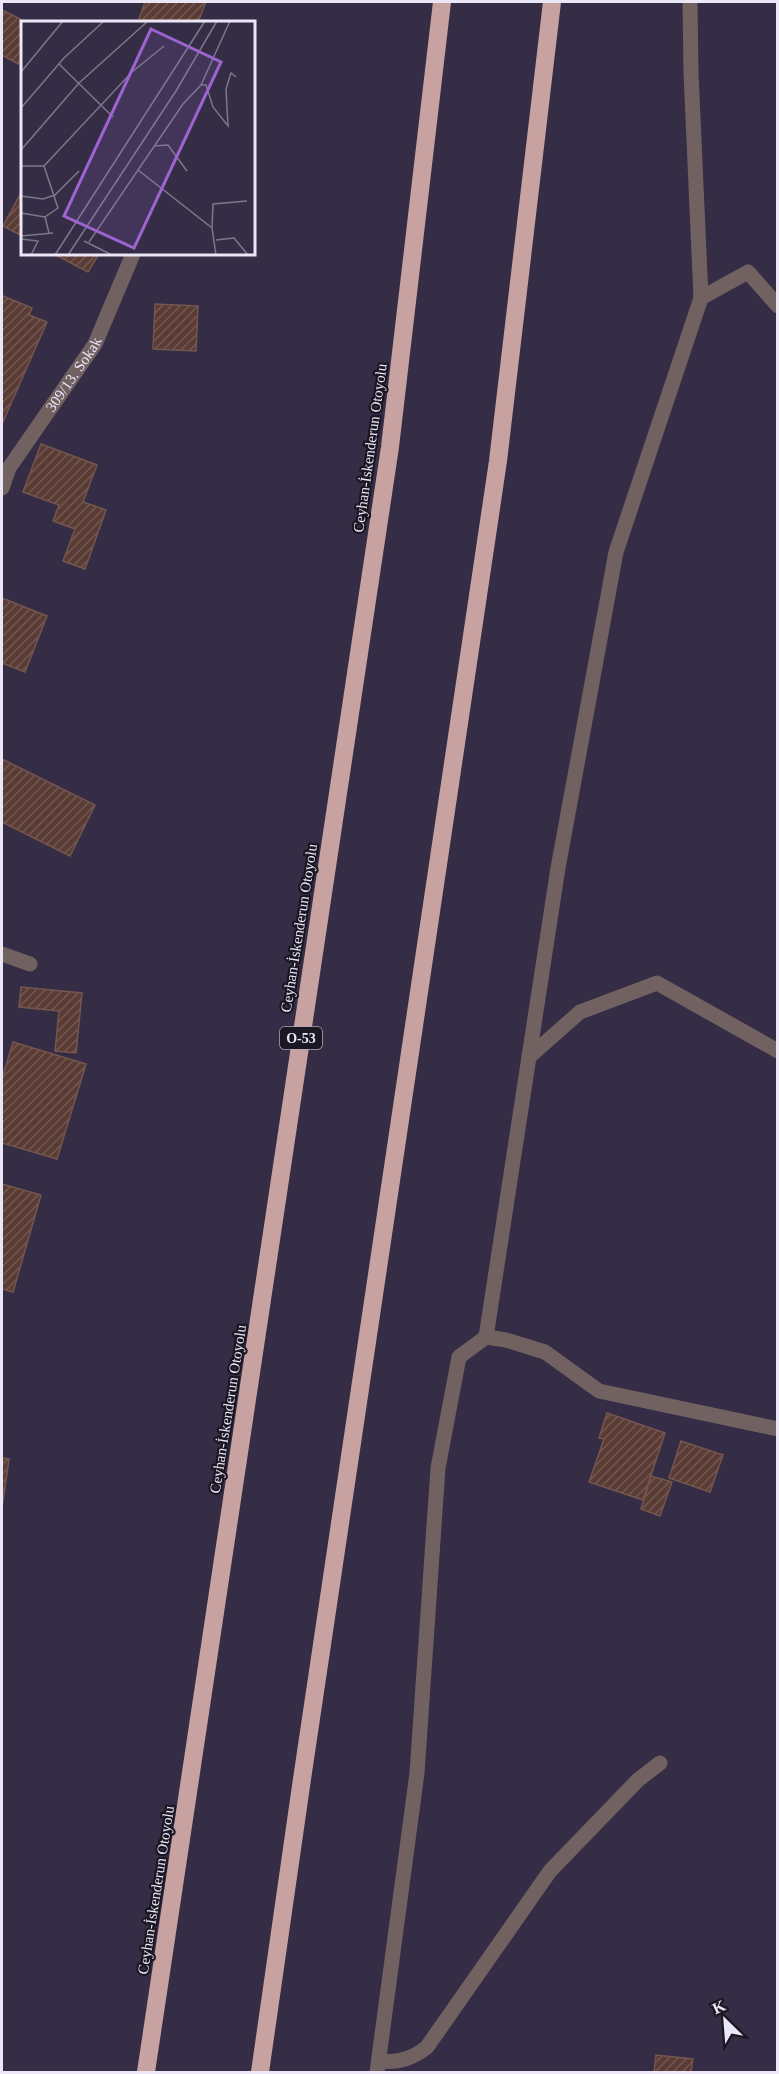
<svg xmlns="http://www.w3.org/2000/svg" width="779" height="2074" font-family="'Times New Roman',serif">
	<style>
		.building { fill: url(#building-hatch); stroke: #75564e; stroke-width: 1.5 }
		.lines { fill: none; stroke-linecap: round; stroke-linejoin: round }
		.lane { stroke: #716261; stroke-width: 15 }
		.street { stroke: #716261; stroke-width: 15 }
		.highway { stroke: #c7a2a1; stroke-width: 18 }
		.labels { text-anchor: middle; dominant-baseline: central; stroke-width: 4.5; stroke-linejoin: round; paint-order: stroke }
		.shield { fill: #1a1723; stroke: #aca9b7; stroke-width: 1.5 }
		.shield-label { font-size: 14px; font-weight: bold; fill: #ebe7f7 }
		.street-label { font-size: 15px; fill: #ebe7f7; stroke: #1a1723 }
		.inset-road { fill: none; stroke: #7d778c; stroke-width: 1.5 }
		.view { fill: #9d64d0; fill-opacity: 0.15; stroke: #9d64d0; stroke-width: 3 }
		.inset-edge { fill: none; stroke: #ebe7f7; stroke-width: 3 }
	</style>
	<defs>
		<pattern id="building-hatch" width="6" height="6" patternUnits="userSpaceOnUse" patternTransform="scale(1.5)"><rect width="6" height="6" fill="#5a3c35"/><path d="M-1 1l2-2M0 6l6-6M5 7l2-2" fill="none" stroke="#725853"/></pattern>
	</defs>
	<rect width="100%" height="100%" fill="#342d45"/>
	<g class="building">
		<path d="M145,2h61l-8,20h-60z"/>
		<path d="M2,10l24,12h-4v33l-4,9 -16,-9z"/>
		<path d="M22,191v45l-19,-10z"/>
		<path d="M54,254h45l-11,18z"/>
		<path d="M3,296l29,12 -3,7 18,7 -45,102v-125z"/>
		<path d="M155,304l43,2 -2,45 -43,-2z"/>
		<path d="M41,444l56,21 -14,37 23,8 -21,59 -22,-8 12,-32 -22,-8 6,-16 -36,-13z"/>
		<path d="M2,598l45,18 -22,56 -23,-9z"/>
		<path d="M2,759l93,46 -25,51 -68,-34z"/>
		<path d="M21,987l61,6 -6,60 -21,-2 4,-40 -40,-4z"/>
		<path d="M13,1042l73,22 -29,95 -55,-16v-64z"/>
		<path d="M2,1184l39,11 -28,97 -11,-3z"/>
		<path d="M607,1413l58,20 -22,67 -54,-18 15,-43 -5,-1z"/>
		<path d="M681,1441l42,14 -13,37 -41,-14z"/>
		<path d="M2,1458l7,1 -6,43 -1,-1z"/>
		<path d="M651,1476l21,6 -12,34 -19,-7z"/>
		<path d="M656,2055l37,4 -2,13h-37z"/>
	</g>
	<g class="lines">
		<path class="lane" d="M379,2061c19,2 33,-2 48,-14l123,-176 88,-91 22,-17"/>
		<g class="street">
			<path d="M690,2l1,71 10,225"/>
			<path id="s1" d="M2,488l7,-20 86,-124 38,-90"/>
			<path d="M2,954l28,10"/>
			<path d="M529,1057l51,-45 77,-29 121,68"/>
			<path d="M486,1337l72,-469 58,-316 85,-254 47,-26 30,34"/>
			<path d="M377,2072l40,-299 21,-305 21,-111 27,-20 20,3 39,12 54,39 179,38"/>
		</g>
		<g class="highway">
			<path d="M146,2072l244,-1625 52,-445"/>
			<path d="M260,2072l42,-293 196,-1318 54,-459"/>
		</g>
	</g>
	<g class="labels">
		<rect class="shield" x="280" y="1027" width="42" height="22" rx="4.5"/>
		<g class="shield-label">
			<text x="301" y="1038">O-53</text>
		</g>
		<g class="street-label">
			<text stroke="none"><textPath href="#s1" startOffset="135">309/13. Sokak</textPath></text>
			<text transform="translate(370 448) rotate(-82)">Ceyhan-İskenderun Otoyolu</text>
			<text transform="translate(299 928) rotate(-81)">Ceyhan-İskenderun Otoyolu</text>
			<text transform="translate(228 1409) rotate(-81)">Ceyhan-İskenderun Otoyolu</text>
			<text transform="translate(156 1890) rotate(-81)">Ceyhan-İskenderun Otoyolu</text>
		</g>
	</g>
	<g transform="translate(21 21)">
		<rect width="234" height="234" fill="#342d45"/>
		<path class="inset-road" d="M38,43l54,53M0,51l42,-51M180,64l29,-64M0,87l43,-50 40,-37M133,125l14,-1 19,26M0,129l58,-67 69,-62M0,145h23M23,145l88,-94 32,-26M23,145l14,42 -13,9 4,16M117,149l45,-66 18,-19h5l7,22 15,19 -2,-37 5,-16 5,4M0,175l22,3 12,-4 24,-24M0,192l24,4M191,207l1,-24 34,-3M0,215l32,-3M0,218l17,2 -7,14M195,219l18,-2 14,17M63,220l28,14M68,221l49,-72 74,58 4,27M34,234l150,-234M47,234l108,-164 41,-70"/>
		<path class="view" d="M130,8l70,33 -87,186 -70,-32z"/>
		<rect width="234" height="234" class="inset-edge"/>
	</g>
	<rect width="779" height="2074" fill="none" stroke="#ebe7f7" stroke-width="6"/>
	<g transform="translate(725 2020) rotate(335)" stroke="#1a1723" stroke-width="4.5" paint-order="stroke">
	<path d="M0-4.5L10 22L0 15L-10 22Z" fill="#ebe7f7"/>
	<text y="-9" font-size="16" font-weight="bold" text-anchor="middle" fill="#ebe7f7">K</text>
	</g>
</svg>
